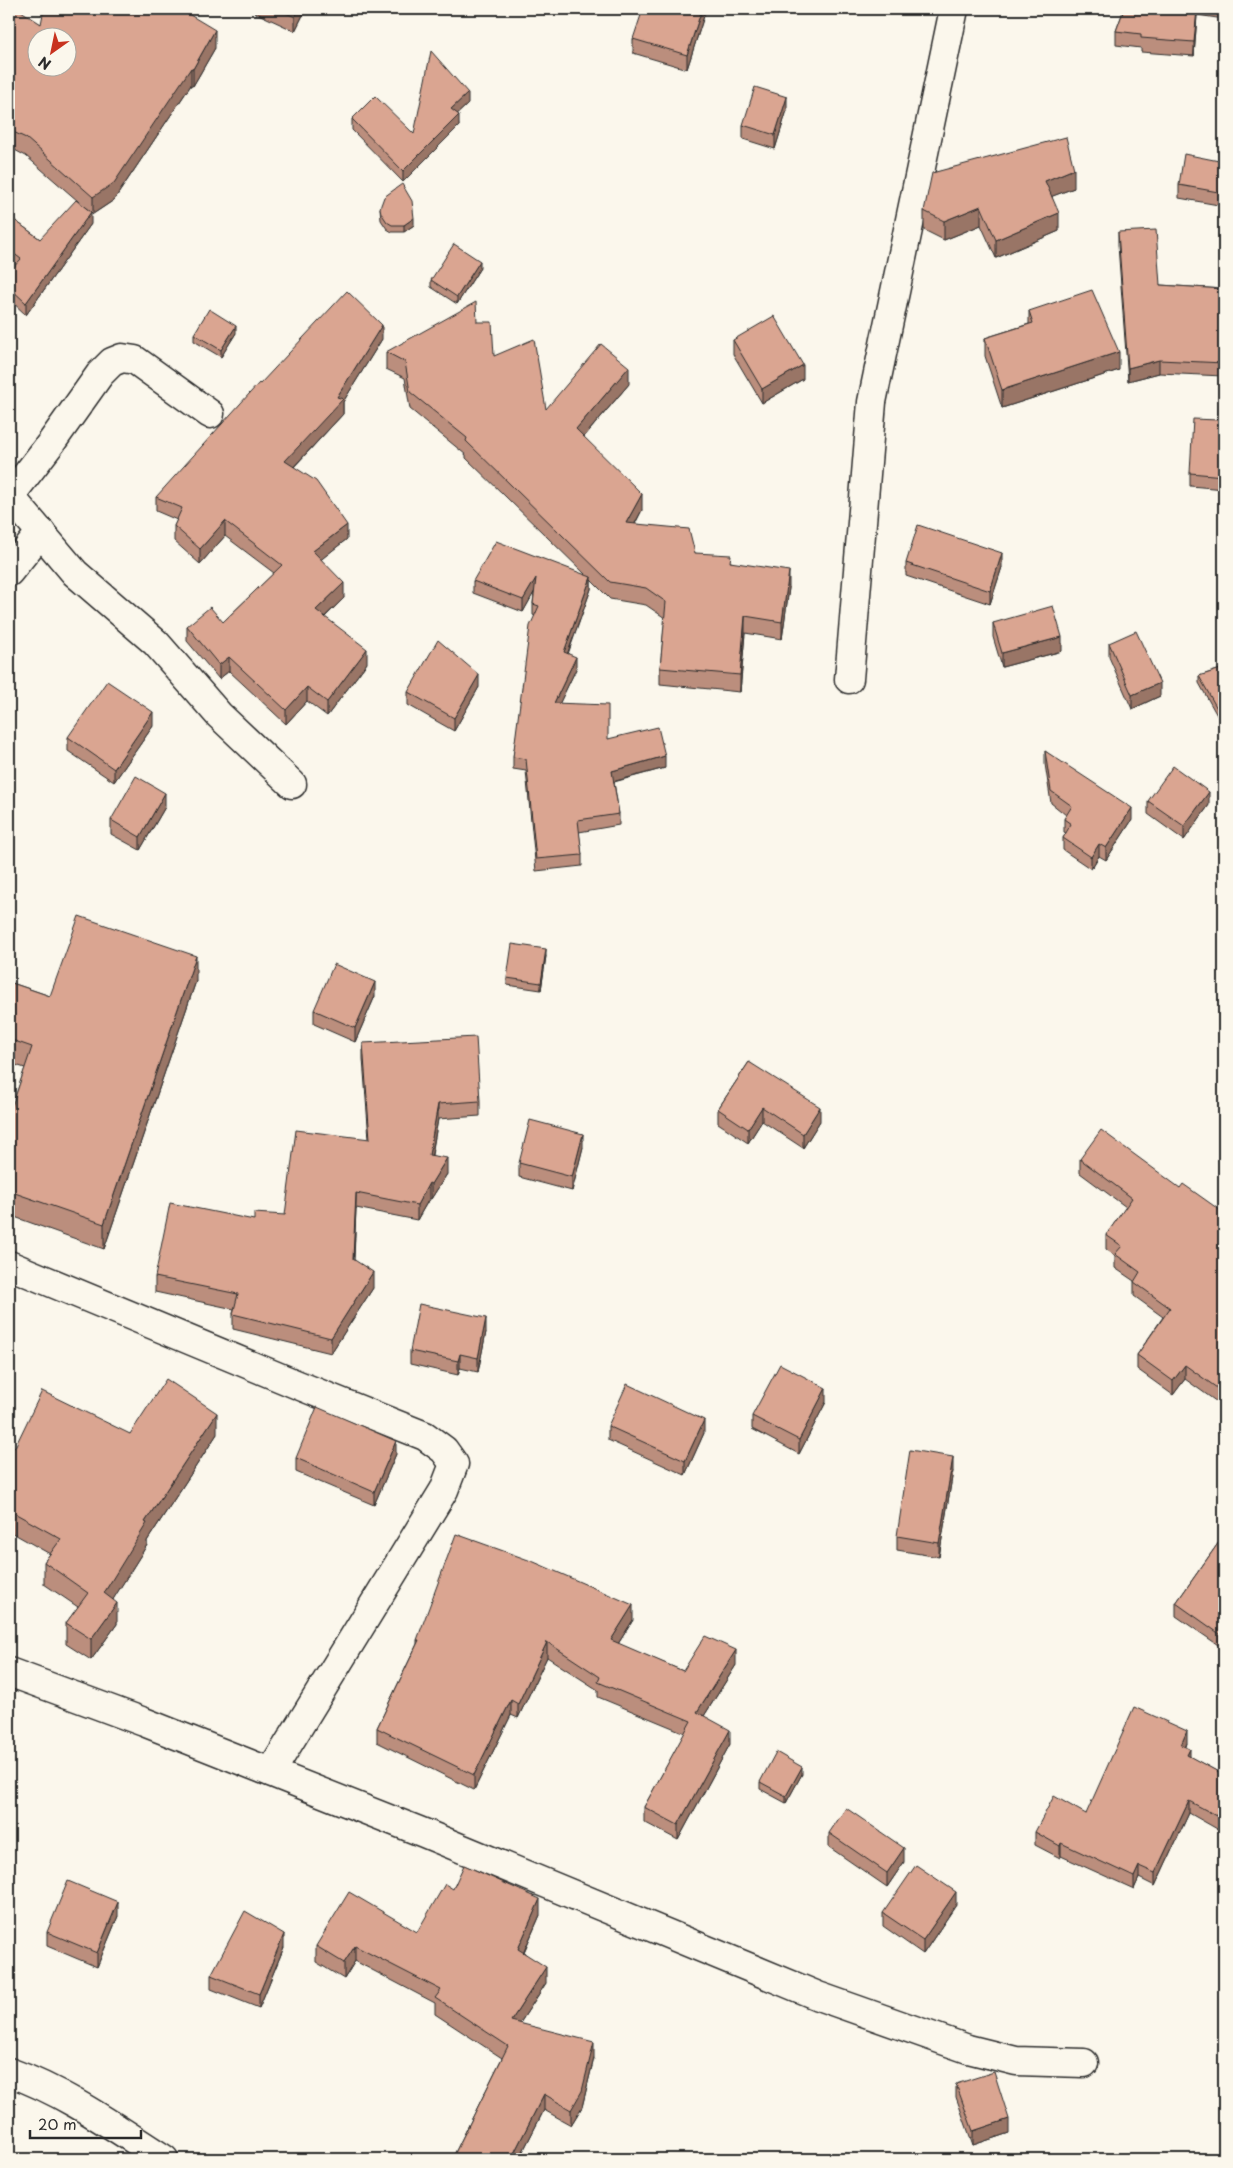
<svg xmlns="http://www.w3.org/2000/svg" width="1233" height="2168" font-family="'Playpen Sans',sans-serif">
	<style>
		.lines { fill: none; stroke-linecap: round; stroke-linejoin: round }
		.minor-casing { stroke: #2b2b2b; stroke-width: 31 }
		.minor { stroke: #fbf7ec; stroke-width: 28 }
		.wall { fill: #bb8e7d; stroke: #2b2b2b }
		.shaded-wall { fill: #997466; stroke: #2b2b2b }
		.building { fill: #daa591; stroke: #2b2b2b; fill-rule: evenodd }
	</style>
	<rect width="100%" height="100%" fill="#fbf7ec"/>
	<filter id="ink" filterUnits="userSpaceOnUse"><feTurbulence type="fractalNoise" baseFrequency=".02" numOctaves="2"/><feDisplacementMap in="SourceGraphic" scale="10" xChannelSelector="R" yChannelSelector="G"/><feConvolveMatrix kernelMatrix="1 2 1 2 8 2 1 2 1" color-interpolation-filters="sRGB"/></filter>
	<g filter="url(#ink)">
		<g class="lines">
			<defs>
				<g id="minor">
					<path d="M9,495l66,78 81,70 63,72 73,69"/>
					<path d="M10,496l41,-53 49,-69 12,-12 10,-4 13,2 75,54"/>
					<path d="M9,572l32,-40"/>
					<path d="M849,679l23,-277 82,-393"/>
					<path d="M9,1265l289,120 127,51 19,14 10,14 -10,26 -173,282"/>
					<path d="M9,1672l135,50 280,111 394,163 150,53 48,12 68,2"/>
					<path d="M9,2072c56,20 105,55 155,87"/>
				</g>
			</defs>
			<use href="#minor" class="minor-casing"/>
			<use href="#minor" class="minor"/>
		</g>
		<g class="wall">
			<path d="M9,9l32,15 174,24 -22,38 -2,-1 -77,115 -21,14 -67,-58 -17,-9z"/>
			<path d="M254,9h52l-11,22 -41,-19z"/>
			<path d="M704,9v7l-17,53 -54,-16v-14z"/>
			<path d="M1124,9h100v10l-27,-4 -3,41 -53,-4v-4l-25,-3v-14z"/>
			<path d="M468,104l-11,10 2,12 -56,56 -51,-52v-11l62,15z"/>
			<path d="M787,110l-12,39 -32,-10v-14z"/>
			<path d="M1224,162v44l-45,-8v-13z"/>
			<path d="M1074,188l-22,8 7,35 -63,27 -15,-33 -37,15 -20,-10v-19z"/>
			<path d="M380,208l34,17 -10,7h-12l-5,-3 -6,-9z"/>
			<path d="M9,216l31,23 51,-15 -65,91 -17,-16v-27l5,-6 -5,-4z"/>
			<path d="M1118,232l42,53 64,4v200l-34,-3v-13l28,-53 5,-44 -64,-3 -31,8 -10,-136z"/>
			<path d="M480,268l-23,36 -26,-17v-7z"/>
			<path d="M1029,311l90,59 -117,38 -17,-52v-18l44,-14z"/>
			<path d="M477,322l17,34 52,53 83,-25 -45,53 58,73 -7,14 60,29 36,9 58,26 -7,51 -37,-6 -5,59 -80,-8v-16l5,-50 -19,-13 -36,-6 -19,-19v9l-23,65 8,15 -17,35 49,35 57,29 -51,14 5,32v11l-40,7 3,23v11l-46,5 -10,-100 -13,-2v-12l22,-141 -2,-1v-11l1,-12 -11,20 -50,-19v-12l113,-6 -120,-117v-3l-56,-46 -5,-31 -19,-9v-17z"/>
			<path d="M236,333l-15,24 -27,-16v-7z"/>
			<path d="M382,339l-39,63v12l-49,53 53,72 -26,20 23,39 -19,19 42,46 -40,53 -20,-15 -21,23 -57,-53 -10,8 -32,-38v-15l36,-4 51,-49 -49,-37 -25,28 -26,-23v-15l3,-6 -21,-9v-14z"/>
			<path d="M733,340l70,39 -41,24 -29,-49z"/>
			<path d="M906,563l96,4 -12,37 -84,-28z"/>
			<path d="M993,623l69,28 -60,16 -9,-30z"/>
			<path d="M1109,643l51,53 -28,13 -23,-52z"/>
			<path d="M1224,668v60l-25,-45v-7z"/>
			<path d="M479,687l-25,44 -46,-26v-13z"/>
			<path d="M153,726l-39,56 -46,-31v-14z"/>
			<path d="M1045,751l87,69 -26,40 -7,-4 -8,13 -28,-19v-12l3,-5 -2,-1v-13l2,-4 -15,-12 -6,-39z"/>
			<path d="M1148,801l61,4 -25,35 -36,-26z"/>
			<path d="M165,807l-25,43 -29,-16v-14z"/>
			<path d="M546,956l-5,34 -34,-5v-7z"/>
			<path d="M196,981l-92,268 -95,-34v-100l16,-47 -16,-5v-81l41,14z"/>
			<path d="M375,996l-20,46 -41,-18v-14z"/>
			<path d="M363,1043l117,58v15l-42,3 -6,36 15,19 -16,25h-2l-12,21 -61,-12 -2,52 19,28 -42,65 -98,-24v-15l1,-5 -79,-17v-15l99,-57 31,-5 84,-76 -6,-80z"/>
			<path d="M749,1062l71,59 -17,27 -41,-27 -14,22 -30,-20v-14z"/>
			<path d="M583,1147l-11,44 -53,-14v-14z"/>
			<path d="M1080,1159l100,29 44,25v194l-39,-28 -12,16 -36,-26v-14l26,-38 -29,-21v-15l-19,-13v-12l-9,-7v-14l20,-28 -46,-34z"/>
			<path d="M486,1332l-8,40 -18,-4 -2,7 -48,-11v-13z"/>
			<path d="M826,1402l-27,52 -47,-25v-13z"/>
			<path d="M608,1426l96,7 -19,42 -77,-35z"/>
			<path d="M130,1434h87l-70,107v4l-34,54 4,25 -26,36 -25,-16v-21l12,-16 -34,-23v-22l6,-8 -41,-23v-86l6,2z"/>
			<path d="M396,1454l-22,51 -78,-33v-14z"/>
			<path d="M953,1471l-14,86 -42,-7v-14z"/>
			<path d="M1224,1535v114l-48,-33v-13z"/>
			<path d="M633,1620l-15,24 65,27 53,-6 -32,51 26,28 -52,96 -34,-18v-15l41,-74 -87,-36v-7l-51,-33 -29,61 -7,-3 -37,75 -97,-48v-14l40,-84v-4z"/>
			<path d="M1187,1743l-1,4 4,10 34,18v45l-5,10 -30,-17 -34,73 -16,-8 -5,11 -73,-33 -1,2 -25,-13v-13l51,-18z"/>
			<path d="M802,1774l-16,29 -26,-14v-7z"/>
			<path d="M829,1833l75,29 -17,25 -58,-40z"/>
			<path d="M453,1889l87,26 -16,37 22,31 -26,40 74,35 -12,49 -11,18 -27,-15 -25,49h-67l50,-101 -67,-44v-11l-80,-42 -11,18 -28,-17v-16l101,-14z"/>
			<path d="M956,1905l-33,49 -40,-28v-13z"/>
			<path d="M118,1916l-21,51 -50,-21v-14z"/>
			<path d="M284,1947l-25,61 -48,-19v-14z"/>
			<path d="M956,2084l53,49 -36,12 -17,-48z"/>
		</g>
		<g class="shaded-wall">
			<path d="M299,9h7l-11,22v-14z"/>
			<path d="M702,9h2v7l-17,53v-14z"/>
			<path d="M1197,9v6l-3,41v-14z"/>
			<path d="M215,30v18l-22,38v-17z"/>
			<path d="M191,68v17l-77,115 -21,14v-17z"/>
			<path d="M468,93v11l-17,16v-11z"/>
			<path d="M787,97v13l-12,39v-14z"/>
			<path d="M459,115v11l-56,56v-11z"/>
			<path d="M1074,169v19l-29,11v-18z"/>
			<path d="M981,206v19l-37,15v-19z"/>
			<path d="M91,212v12l-65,91v-12z"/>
			<path d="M1059,213v18l-63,27v-18z"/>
			<path d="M414,218v7l-10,7v-7z"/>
			<path d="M480,261v7l-23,36v-7z"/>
			<path d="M382,325v14l-39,63v12l-58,62v-15l52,-64z"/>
			<path d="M236,326v7l-15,24v-7z"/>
			<path d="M1119,352v18l-117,38v-18z"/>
			<path d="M1159,360v13l-31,8v-13z"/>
			<path d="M803,365v14l-41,24v-14z"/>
			<path d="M629,367v17l-53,62v-17z"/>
			<path d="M642,494v16l-16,30v-17z"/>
			<path d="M225,521v15l-25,28v-15z"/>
			<path d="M347,525v14l-34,27v-15z"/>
			<path d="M1002,553v14l-12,37v-13z"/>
			<path d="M789,571v17l-7,51v-17z"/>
			<path d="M591,577v12l-27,74v-11z"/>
			<path d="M536,578v11l-13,23v-12z"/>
			<path d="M344,583v15l-28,27v-15z"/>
			<path d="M745,616v17l-5,59v-17z"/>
			<path d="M1062,637v14l-60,16v-14z"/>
			<path d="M367,649v14l-40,53v-14z"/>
			<path d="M229,657v14l-10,8v-14z"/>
			<path d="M576,657v12l-22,46v-12z"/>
			<path d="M479,675v12l-25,44v-13z"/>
			<path d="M1160,683v13l-28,13v-14z"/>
			<path d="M307,687v14l-21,23v-14z"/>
			<path d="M153,712v14l-39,56v-13z"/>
			<path d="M665,756v12l-53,14v-11z"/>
			<path d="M1209,792v13l-25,35v-14z"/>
			<path d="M165,793v14l-25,43v-13z"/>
			<path d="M1132,808v12l-26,40v-12z"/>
			<path d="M1099,844v12l-8,13v-12z"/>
			<path d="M546,949v7l-5,34v-7z"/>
			<path d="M196,956v25l-92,268v-25z"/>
			<path d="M375,982v14l-20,46v-14z"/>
			<path d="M438,1104v15l-9,51v-15z"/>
			<path d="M762,1107v14l-14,22v-14z"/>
			<path d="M820,1107v14l-17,27v-14z"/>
			<path d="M583,1134v13l-11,44v-14z"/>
			<path d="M447,1158v16l-16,25v-15z"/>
			<path d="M429,1183v16l-12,21v-15z"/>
			<path d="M356,1193v15l-3,67v-16z"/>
			<path d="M373,1272v16l-42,65v-15z"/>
			<path d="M486,1318v14l-8,40v-14z"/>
			<path d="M460,1354v14l-2,7v-14z"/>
			<path d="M1185,1365v14l-12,16v-14z"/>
			<path d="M826,1388v14l-27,52v-14z"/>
			<path d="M217,1413v21l-70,107v4l-43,69v-21l41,-71z"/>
			<path d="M704,1420v13l-19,42v-14z"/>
			<path d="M396,1441v13l-22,51v-13z"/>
			<path d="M953,1457v14l-14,86v-14z"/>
			<path d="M1224,1583v13l-5,-5z"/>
			<path d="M117,1603v21l-26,36v-21z"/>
			<path d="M633,1605v15l-22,35v-15z"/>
			<path d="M547,1642v15l-29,61v-14z"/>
			<path d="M736,1650v15l-39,62v-15z"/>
			<path d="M511,1700v15l-37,75v-15z"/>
			<path d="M730,1730v14l-52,96v-15z"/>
			<path d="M1187,1731v12l-6,14v-12z"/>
			<path d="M1190,1749v12l-3,-6z"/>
			<path d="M802,1767v7l-16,29v-7z"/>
			<path d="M11,1789v12l-2,2v-12z"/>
			<path d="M1189,1801v12l-34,73v-13z"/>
			<path d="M1224,1808v12l-5,10v-13z"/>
			<path d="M1061,1843v13l-1,2v-12z"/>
			<path d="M904,1848v14l-17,25v-14z"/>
			<path d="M1139,1866v12l-5,11v-12z"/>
			<path d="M956,1892v13l-33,49v-14z"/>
			<path d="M540,1899v16l-22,50v-16z"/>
			<path d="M118,1902v14l-21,51v-14z"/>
			<path d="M284,1934v13l-25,61v-14z"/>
			<path d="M355,1946v15l-11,18v-16z"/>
			<path d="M546,1967v16l-35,54v-16z"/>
			<path d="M594,2042v16l-12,49 -11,18v-15z"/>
			<path d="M544,2094v16l-25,49h-8z"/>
			<path d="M1009,2119v14l-36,12v-14z"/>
		</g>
		<g class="building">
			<path d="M9,9h9l23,15 3,-15h136l35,21 -22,39 -2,-1 -77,115 -21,14 -67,-59 -17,-8zM38,38h30v30h-30z"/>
			<path d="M277,9h22l-4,8z"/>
			<path d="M643,9h59l-15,46 -54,-16z"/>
			<path d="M1124,9h73l-3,33 -53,-4v-4l-25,-3z"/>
			<path d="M431,51l37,42 -17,16 8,6 -56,56 -51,-52 23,-23 39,38z"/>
			<path d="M755,87l32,10 -12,38 -32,-10z"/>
			<path d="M1066,137l8,32 -29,12 14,32 -63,27 -15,-34 -37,15 -20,-10 8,-38z"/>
			<path d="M1184,154l40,8v31l-45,-8z"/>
			<path d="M402,184l10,17 2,17 -10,7h-12l-5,-3 -6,-9 -1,-5 4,-11z"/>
			<path d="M76,200l15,12 -65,91 -17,-16v-15l12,-13 -12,-9v-34l31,23z"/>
			<path d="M1156,230l4,55 64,4v74l-65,-3 -31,8 -10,-136z"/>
			<path d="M454,244l26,17 -23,36 -26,-17z"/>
			<path d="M1092,290l27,62 -117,38 -17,-52 48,-15 -4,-12z"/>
			<path d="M347,291l35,34 -45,72 6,2 -58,62 31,20 31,44 -34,26 31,32 -28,27 51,39 -40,53 -20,-15 -21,23 -57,-53 -10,8 -32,-39 23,-19 13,15 59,-57 -57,-44 -25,28 -26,-23 8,-18 -26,-11 103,-114 1,1z"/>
			<path d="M476,302l1,20h15l2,34 40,-17 12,70 55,-65 28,23 -53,62 66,65 -16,29 63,6 6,24 36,2 -1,7 59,9 -7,51 -37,-6 -5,59 -80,-7 6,-66 -20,-14 -36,-6 -144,-141 1,-3 -57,-46 -5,-30 -19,-10z"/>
			<path d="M209,309l27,17 -15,24 -27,-16z"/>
			<path d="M774,316l29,49 -41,24 -29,-49z"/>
			<path d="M1224,367v109l-34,-3 3,-54 25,1z"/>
			<path d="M918,525l84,28 -12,38 -84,-28z"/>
			<path d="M496,541l95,36 -27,75 12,5 -22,46 54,2v34l50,-12 7,29 -53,15 7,43 -41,6 4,35 -46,4 -10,-100 -13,-2 17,-131 9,-20 -6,-2 3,-26 -13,22 -50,-19z"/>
			<path d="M1053,606l9,31 -60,16 -9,-30z"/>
			<path d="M1136,631l24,52 -28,12 -23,-52z"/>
			<path d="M438,640l41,35 -25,43 -46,-26z"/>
			<path d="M1224,668v53l-25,-45z"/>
			<path d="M107,681l46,31 -39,57 -46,-32z"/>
			<path d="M1045,751l87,57 -26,40 -7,-4 -8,13 -28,-19 8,-14 -7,-5 8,-13 -21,-15z"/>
			<path d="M1173,766l36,26 -25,34 -36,-25z"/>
			<path d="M136,776l29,17 -25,44 -29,-17z"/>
			<path d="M79,916l117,40 -92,268 -95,-33v-76l23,-68 -23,-8v-57l41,14z"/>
			<path d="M512,944l34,5 -5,34 -34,-5z"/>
			<path d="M334,964l41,18 -20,46 -41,-18z"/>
			<path d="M476,1037l4,64 -42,3 -9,51 18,3 -16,26 -2,-1 -12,22 -61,-12 -3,66 20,13 -42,66 -98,-24 5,-20 -83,-17 15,-74 84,17v-7l31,2 11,-85 74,9 -7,-96z"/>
			<path d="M749,1062l71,45 -17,27 -41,-27 -14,22 -30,-20z"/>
			<path d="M530,1120l53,14 -11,43 -53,-14z"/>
			<path d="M1101,1130l79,58 3,-4 41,29v180l-39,-28 -12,16 -36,-26 33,-47 -36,-26 6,-10 -25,-18 7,-8 -16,-11 26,-37 -52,-39z"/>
			<path d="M419,1304l67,14 -8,40 -18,-4 -2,7 -48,-10z"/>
			<path d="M780,1364l46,24 -27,52 -47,-24z"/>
			<path d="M166,1379l51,34 -72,109 2,1 -43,70 13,10 -26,36 -25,-16 22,-30 -44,-31 17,-23 -52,-29v-65l6,2 27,-56 88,43z"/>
			<path d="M627,1384l77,36 -19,41 -77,-35z"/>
			<path d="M317,1407l79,34 -22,51 -78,-34z"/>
			<path d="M910,1450l43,7 -14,86 -42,-7z"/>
			<path d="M456,1534l78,28 99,43 -22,35 72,31 22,-35 31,14 -39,62 33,18 -52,95 -34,-18 47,-86 -93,-39 2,-5 -53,-35 -29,62 -7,-4 -37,75 -97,-47 42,-88h-2z"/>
			<path d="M1224,1535v48l-5,8 5,3v43l-48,-34z"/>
			<path d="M1134,1707l53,24 -6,14 9,4 -3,6 37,20v33l-5,9 -30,-16 -34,72 -16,-7 -5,11 -73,-34 -1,3 -25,-14 19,-36 32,18z"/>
			<path d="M776,1752l26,15 -16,29 -26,-14z"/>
			<path d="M846,1808l58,40 -17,25 -58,-40z"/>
			<path d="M464,1865l76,34 -22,50 28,18 -35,54 83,21 -12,49 -11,19 -27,-16 -33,65h-59l56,-113 -73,-48 6,-8 -86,-44 -11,17 -28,-17 33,-54 68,40 28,-48 8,5z"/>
			<path d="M916,1865l40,27 -33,48 -40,-27z"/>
			<path d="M68,1881l50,21 -21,51 -50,-21z"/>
			<path d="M245,1911l39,23 -25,60 -48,-19z"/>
			<path d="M994,2072l15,47 -36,12 -17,-47z"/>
		</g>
	</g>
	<rect width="1233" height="2168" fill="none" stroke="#fbf7ec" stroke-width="30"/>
	<rect x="15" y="15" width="1203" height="2138" fill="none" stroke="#2b2b2b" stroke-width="2" filter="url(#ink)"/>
	<g transform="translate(52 52) rotate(213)"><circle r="24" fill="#fbf7ec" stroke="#a8a59f"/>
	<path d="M0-4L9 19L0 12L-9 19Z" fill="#c8321e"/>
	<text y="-8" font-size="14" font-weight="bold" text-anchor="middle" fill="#2b2b2b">N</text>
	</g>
	<path d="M30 2130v8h111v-8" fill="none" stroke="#2b2b2b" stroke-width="2.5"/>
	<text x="38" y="2130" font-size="15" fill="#2b2b2b" stroke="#fbf7ec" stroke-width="4" paint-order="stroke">20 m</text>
</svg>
